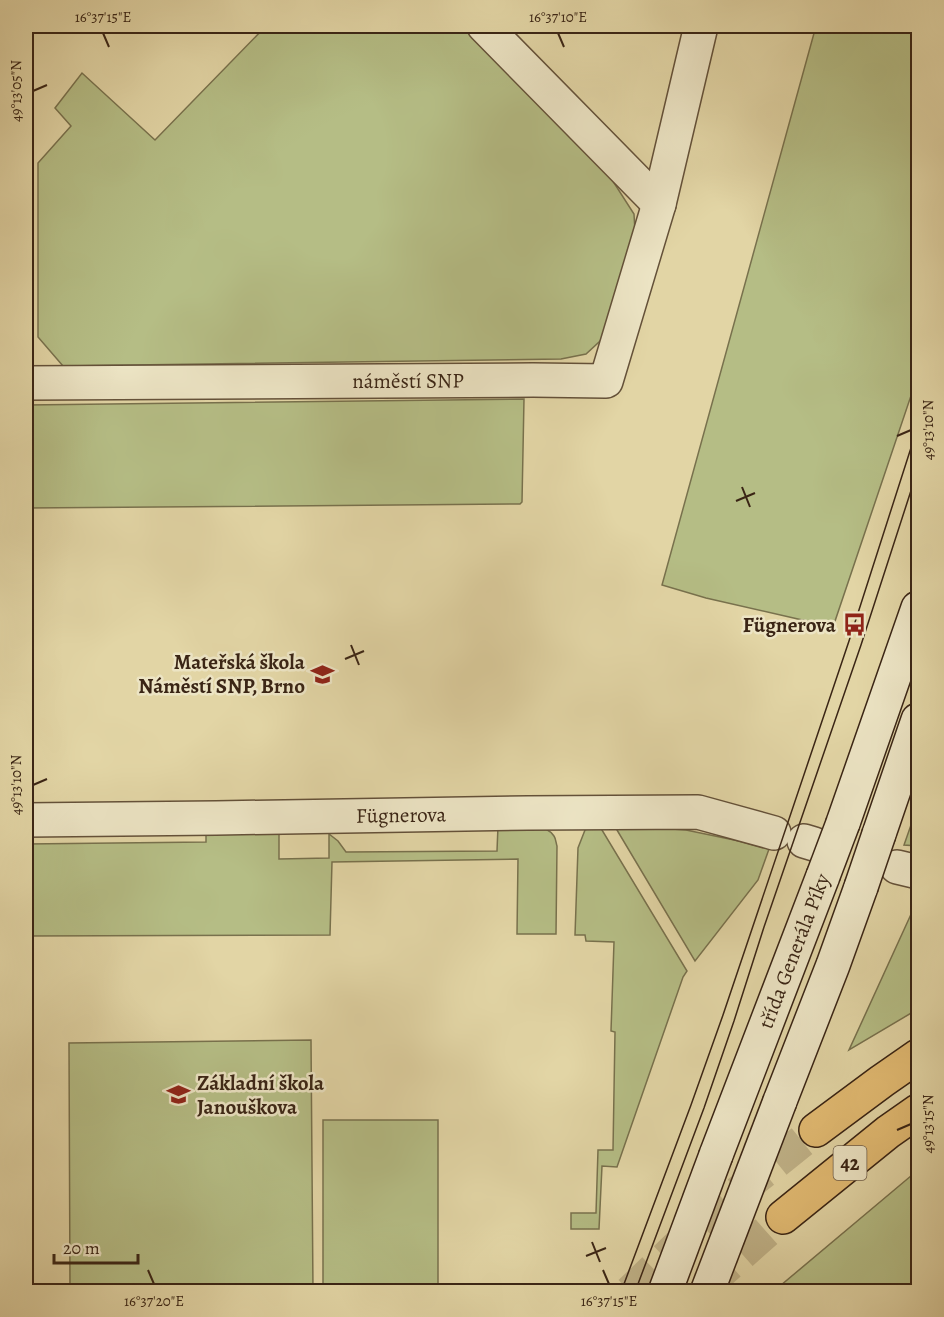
<svg xmlns="http://www.w3.org/2000/svg" width="944" height="1317" font-family="Alegreya,serif">
	<style>
		.green { fill: #b5bd85; stroke: #78714d; stroke-width: 1.5 }
		.lines { fill: none; stroke-linecap: round; stroke-linejoin: round }
		.trunk-tunnel { stroke: #c0b288; stroke-width: 33; stroke-dasharray: 33 16; stroke-linecap: butt }
		.minor-casing { stroke: #645139; stroke-width: 36 }
		.secondary-casing { stroke: #3a2515; stroke-width: 36 }
		.trunk-casing { stroke: #3a2515; stroke-width: 36 }
		.minor { stroke: #ece4c4; stroke-width: 33 }
		.secondary { stroke: #ece4c4; stroke-width: 33 }
		.trunk { stroke: #e1ba72; stroke-width: 33 }
		.tram { stroke: #3a2515; stroke-width: 1.5 }
		.secondary-bridge-casing { stroke: #3a2515; stroke-width: 36; stroke-linecap: butt }
		.secondary-bridge { stroke: #ece4c4; stroke-width: 33 }
		.ticks { fill: none; stroke: #3a2515; stroke-width: 2 }
		.labels { text-anchor: middle; dominant-baseline: central; stroke-width: 5; stroke-linejoin: round; paint-order: stroke }
		.shield { fill: #ece4c4; stroke: #6f5e4a; stroke-width: 1.5 }
		.shield-label { font-size: 20px; font-weight: bold; fill: #3a2515 }
		.street-label { font-size: 21px; fill: #3a2515; stroke: #ece4c4 }
		.poi-label { font-size: 21px; font-weight: bold; fill: #3a2515; stroke: #ece4c4; text-anchor: end }
		.neatline { fill: none; stroke: #3a2515; stroke-width: 2 }
		.ticks-label { font-size: 15px; text-anchor: middle; fill: #3a2515 }
	</style>
	<rect width="100%" height="100%" fill="#e2d5a5"/>
	<filter id="stains"><feTurbulence type="fractalNoise" baseFrequency=".00333" numOctaves="4"/><feColorMatrix values="0 0 0 0 .2 0 0 0 0 .09 0 0 0 0 .02 0 0 0 .5 -.17"/></filter>
	<radialGradient id="worn" r=".72"><stop offset=".6" stop-color="#630" stop-opacity="0"/><stop offset="1" stop-color="#630" stop-opacity=".3"/></radialGradient>
	<g class="green">
		<path d="M266,26h195l148,149 25,39 2,34 -24,82 -26,24 -25,5 -498,7 -25,-29v-174l33,-37 -16,-18 27,-35 73,67z"/>
		<path d="M816,26h102v349l-85,252 -127,-29 -44,-13z"/>
		<path d="M524,399l-2,103 -2,2 -494,4v-103z"/>
		<path d="M918,805v41l-14,-1z"/>
		<path d="M595,825h4l88,146 -4,6 -66,190 -15,-1 -3,63h-28v-16h25l2,-63h15l2,-118 -4,-1 3,-89 -28,-1 -1,-6h-10l3,-87 7,-18z"/>
		<path d="M614,825l72,5 53,11 30,8 -11,31 -63,81z"/>
		<path d="M498,826c15,0 47,-5 56,10 2,3 2,7 3,10l-1,88h-39l1,-75 -186,3 -2,73 -304,1v-92l180,-2v-11l73,-3v31l50,-1v-24l9,7 8,11 151,-1z"/>
		<path d="M918,899v110l-69,41z"/>
		<path d="M311,1040l2,251h-243l-1,-248z"/>
		<rect x="323" y="1120" width="115" height="171"/>
		<path d="M918,1170v121h-144z"/>
	</g>
	<g class="lines">
		<g class="trunk-tunnel">
			<path d="M705,1286l78,-69"/>
			<path d="M630,1292l81,-78 105,-84"/>
		</g>
		<defs>
			<g id="minor">
				<path d="M484,26l175,178"/>
				<path id="s1" d="M26,383l507,-3 73,1 53,-177 42,-178"/>
				<path id="s2" d="M26,820l190,-2 312,-5 170,-1 76,21"/>
				<path d="M804,841l10,3"/>
				<path d="M897,867l21,5"/>
			</g>
			<g id="secondary">
				<path d="M843,823l75,-215"/>
				<path d="M879,834l39,-114"/>
				<path d="M780,1101l53,-136 28,-78"/>
				<path d="M716,1155l107,-279"/>
			</g>
			<g id="trunk">
				<path d="M816,1130l66,-49 36,-25"/>
				<path d="M783,1217l105,-85 30,-21"/>
			</g>
		</defs>
		<use href="#minor" class="minor-casing"/>
		<use href="#secondary" class="secondary-casing"/>
		<use href="#trunk" class="trunk-casing"/>
		<use href="#minor" class="minor"/>
		<use href="#secondary" class="secondary"/>
		<use href="#trunk" class="trunk"/>
		<g class="tram">
			<path d="M621,1292l70,-187 32,-90 126,-374 69,-215"/>
			<path d="M635,1292l69,-184 30,-87 30,-94 97,-282 57,-176"/>
		</g>
		<defs>
			<g id="secondary-bridge">
				<path d="M823,876l20,-53"/>
				<path d="M861,887l18,-53"/>
				<path d="M665,1292l51,-137"/>
				<path d="M707,1292l73,-191"/>
			</g>
		</defs>
		<use href="#secondary-bridge" class="secondary-bridge-casing"/>
		<use href="#secondary-bridge" class="secondary-bridge"/>
	</g>
	<path class="ticks" d="M103,33l6,14M558,33l6,14M33,91l14,-6M897,436l14,-6M742,487l8,20M736,501l19,-8M351,645l8,20M345,659l19,-8M33,785l14,-6M897,1130l14,-6M592,1242l8,20M586,1256l20,-8M148,1270l6,14M603,1270l6,14"/>
	<defs>
		<symbol id="bus-bare" viewBox="-9 -9 18 18"><path d="M-5-6H5V4H4V6H2V4H-2V6H-4V4H-5ZM-3.5-4V0h7V-4ZM-3.5 1.2v1.5H-2V1.2ZM2 1.2v1.5H3.5V1.2Z" fill="#8f2418" stroke="#ece4c4" stroke-width="2.5" paint-order="stroke"/></symbol>
		<symbol id="school-bare" viewBox="-9 -9 18 18"><path d="M0-5L7-2L0 1L-7-2ZM-4 1L0 2.5L4 1V4Q0 6-4 4Z" fill="#8f2418" stroke="#ece4c4" stroke-width="2.5" paint-order="stroke"/></symbol>
	</defs>
	<g fill-rule="evenodd">
		<use href="#bus-bare" x="838" y="608" width="33" height="33"/>
		<use href="#school-bare" x="306" y="658" width="33" height="33"/>
		<use href="#school-bare" x="162" y="1078" width="33" height="33"/>
	</g>
	<g class="labels">
		<rect class="shield" x="833.5" y="1146" width="33" height="34" rx="4.5"/>
		<g class="shield-label">
			<text x="850" y="1163">42</text>
		</g>
		<g class="street-label">
			<text stroke="none"><textPath href="#s1" startOffset="382">náměstí SNP</textPath></text>
			<text stroke="none"><textPath href="#s2" startOffset="375">Fügnerova</textPath></text>
			<text transform="translate(794 951) rotate(-69)">třída Generála Píky</text>
		</g>
		<g class="poi-label">
			<text x="836" y="625">Fügnerova</text>
			<text x="305" y="662">Mateřská škola<tspan x="305" dy="24">Náměstí SNP, Brno</tspan></text>
			<text x="197" y="1083" text-anchor="start">Základní škola<tspan x="197" dy="24">Janouškova</tspan></text>
		</g>
	</g>
	<rect width="944" height="1317" fill="none" stroke="#e2d5a5" stroke-width="66"/>
	<path d="M54 1254v9h84v-9" fill="none" stroke="#3a2515" stroke-width="3"/>
	<text x="63" y="1254" font-size="18" fill="#3a2515" stroke="#ece4c4" stroke-width="4.5" paint-order="stroke">20 m</text>
	<rect x="33" y="33" width="878" height="1251" class="neatline"/>
	<g class="ticks-label">
		<text x="103" y="22">16°37'15"E</text>
		<text x="558" y="22">16°37'10"E</text>
		<text transform="translate(16 91) rotate(-90)" y="5">49°13'05"N</text>
		<text transform="translate(928 430) rotate(-90)" y="5">49°13'10"N</text>
		<text transform="translate(16 785) rotate(-90)" y="5">49°13'10"N</text>
		<text transform="translate(928 1124) rotate(-90)" y="5">49°13'15"N</text>
		<text x="154" y="1306">16°37'20"E</text>
		<text x="609" y="1306">16°37'15"E</text>
	</g>
	<rect width="100%" height="100%" filter="url(#stains)"/>
	<rect width="100%" height="100%" fill="url(#worn)"/>
</svg>
